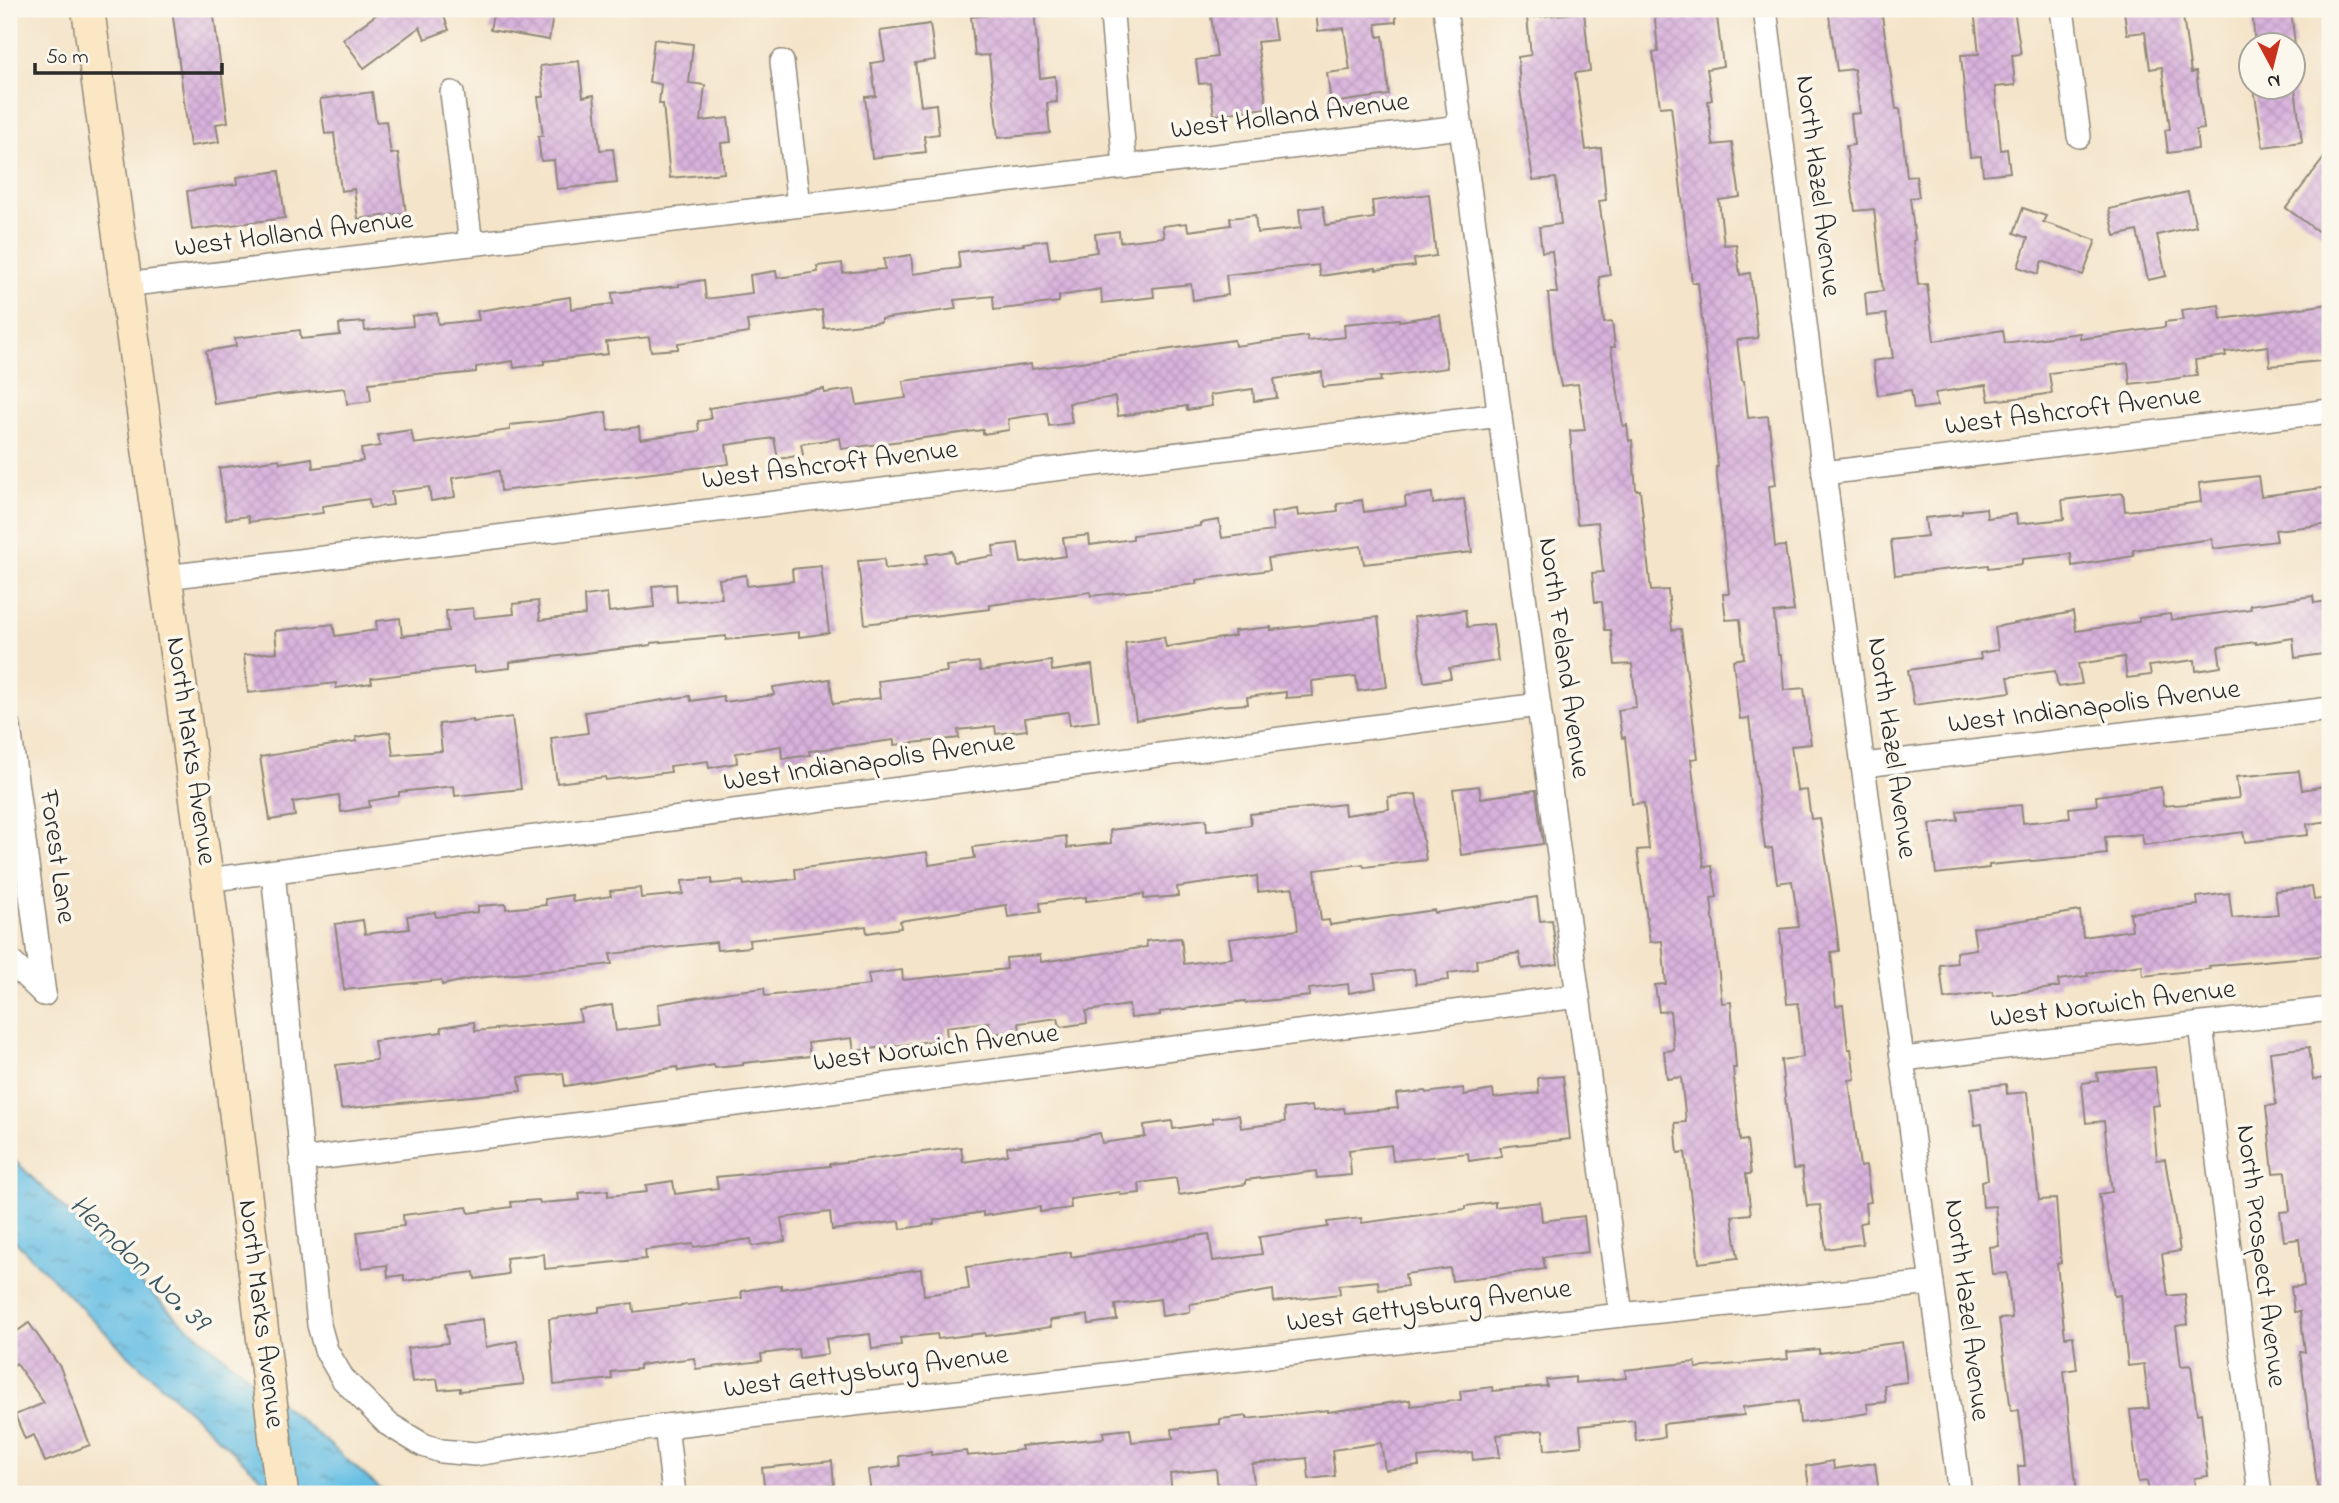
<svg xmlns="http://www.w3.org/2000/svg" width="2339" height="1503" font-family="'Indie Flower',sans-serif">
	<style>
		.water { fill: url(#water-ripples); stroke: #497588; stroke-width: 2 }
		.building { fill: url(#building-cross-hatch) }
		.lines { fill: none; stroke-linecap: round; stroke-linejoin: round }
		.street-casing { stroke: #90887a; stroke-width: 26 }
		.secondary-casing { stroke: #90887a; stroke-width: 35 }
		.street { stroke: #fff; stroke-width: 23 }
		.secondary { stroke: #fbe7c3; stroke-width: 32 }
		.labels { text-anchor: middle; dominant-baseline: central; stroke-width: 7; stroke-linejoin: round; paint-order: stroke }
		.street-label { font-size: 28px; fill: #2b2b2b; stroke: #fbf7ec }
		.water-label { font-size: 30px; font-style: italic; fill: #3d5762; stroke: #fbf7ec }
	</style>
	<defs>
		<pattern id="water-ripples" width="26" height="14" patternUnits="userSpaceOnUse" patternTransform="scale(1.75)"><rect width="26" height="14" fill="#67bfe4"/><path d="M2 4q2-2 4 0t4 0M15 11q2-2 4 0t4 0" fill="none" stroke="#559bb9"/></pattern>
		<pattern id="building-cross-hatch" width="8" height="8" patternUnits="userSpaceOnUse" patternTransform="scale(1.75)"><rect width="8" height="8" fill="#d8b2dc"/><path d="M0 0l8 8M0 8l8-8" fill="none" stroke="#ba99bd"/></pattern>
	</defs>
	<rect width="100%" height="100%" fill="#fbf7ec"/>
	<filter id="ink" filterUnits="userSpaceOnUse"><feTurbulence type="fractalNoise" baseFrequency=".0143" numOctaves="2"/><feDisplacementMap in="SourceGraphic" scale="14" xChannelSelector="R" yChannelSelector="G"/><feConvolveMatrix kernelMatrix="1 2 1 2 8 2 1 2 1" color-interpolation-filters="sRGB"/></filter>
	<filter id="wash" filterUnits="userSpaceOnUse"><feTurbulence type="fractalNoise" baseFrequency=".00686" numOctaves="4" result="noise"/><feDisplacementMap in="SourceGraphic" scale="28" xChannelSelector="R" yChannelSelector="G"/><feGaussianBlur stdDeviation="1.57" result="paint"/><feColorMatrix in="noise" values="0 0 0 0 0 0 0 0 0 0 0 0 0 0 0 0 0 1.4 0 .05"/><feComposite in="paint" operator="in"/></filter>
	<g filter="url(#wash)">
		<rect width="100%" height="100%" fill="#f4e4c9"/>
		<path class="water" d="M9,1155l166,161 153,127 58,51h-107l-154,-142 -116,-117z"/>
		<g id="blocks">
			<g class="building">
				<path d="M172,9h41l15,113 -12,2 3,18 -29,4z"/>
				<path d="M384,9h61l-3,2 7,19 -24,9 -5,-12 -56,41 -21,-29z"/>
				<path d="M494,9h60l-5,31 -59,-10z"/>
				<path d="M997,9h37l6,69 15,-2 2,26 -10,1 3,30 -52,5 -9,-83 -14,1 -4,-39 27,-3z"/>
				<path d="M1210,9h61l5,31 -19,2 10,66 -53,7 -4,-32 -11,1 -3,-24 21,-3z"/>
				<path d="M1316,9h80v13l-20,2 2,13 5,-1 6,59 -58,8 -4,-30 23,-3 -6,-42 -26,3z"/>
				<path d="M1654,9h62l7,57 -16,3 5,31 -4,1 5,44 19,-2 8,54 -21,3 5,45 12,-1 4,31 10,-2 8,65 -21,2 5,41h2l4,37 20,-2 8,69 -7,1 6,61 10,-1 9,65 -20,2 4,42h3l3,35 20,-2 7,56 -20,2 6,45 10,-1 4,29 9,-1 16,106 3,27 -8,1 5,54 7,-1 5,44h3l4,30 -6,1 11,87 6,-1 5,36 -6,1 2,19 -7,1 3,21 -37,5 -6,-44 -13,1 -5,-38 -9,1 -12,-109 22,-3 -5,-54 -11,1 -7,-75 19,-2 -7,-46 -15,2 -5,-35 -7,1 -16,-131 -9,1 -7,-59 11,-2 -4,-39 -14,1 -3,-26h6l-13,-127h2l-20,-184h-6l-21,-177 -11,1 -7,-54 5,-1z"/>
				<path d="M1828,9h53l15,100h4l7,68 9,-1 3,21 -9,1 5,42 -2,1 5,44 9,-1 7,57 69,-11 2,13 75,-10v6l85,-12v-5l18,-2 -2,-10 38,-5 2,14 109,-15v56l-60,6 -2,-20 -43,6 1,4 -31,4 2,15 -24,4 -43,5 -2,-21 -79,10 3,20 -25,4 -38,4 -3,-16 -51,8 2,13 -23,3 -3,-19 -33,5 -5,-34 20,-3 -7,-44 -19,2 -2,-23 18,-2 -9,-82 -19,2 -9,-65 8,-1 -3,-31 9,-1 -6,-44 -17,2z"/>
				<path d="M1974,9h40l7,45 -9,1 3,30 -20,2 6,63 6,-1 3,23 -27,3 -2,-19 -11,1 -9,-102 18,-1z"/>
				<path d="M2142,9h40l9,64 5,-1 8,57 -8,1 2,19 -30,4 -3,-23 5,-1 -8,-62 -12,2 -5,-37 -18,2 -3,-23z"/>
				<path d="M2252,9h39l4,37h-40z"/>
				<path d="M1584,12l6,59 -15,2 11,77 15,-2 5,52 -7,1 11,74 -11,2 5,46 8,-1 3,25h-4l12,79 4,-1 2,16 3,-1 4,50h4l11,101 17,-1 4,40 9,-1 17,129 -7,1 13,108 8,-1 5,31 -6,1 11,105 9,-1 5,66h-3l7,73 7,-1 4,34h-5l5,40 -19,2 6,42 -39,5 -14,-111 -7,1 -3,-30 11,-1 -5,-45 -14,2 -3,-28 10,-1 -4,-39 -11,1 -4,-27 11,-1 -4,-43 -12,1 -13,-92 12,-1 -5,-46 -12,1 -7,-67 -3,1 -4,-28 18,-3 -4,-43 -17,1 -4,-35h-6l-3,-28h-7l-3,-29 11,-1 -5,-50 -21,2 -7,-93 15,-1 -7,-46 -17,2 -7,-33 -6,-60h9l-5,-42 -10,1 -3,-25 22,-3 -5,-46 -23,2 -13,-91 -2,-32 13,-2 -4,-37z"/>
				<path d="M930,24l5,36 -20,3 6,43 15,-2 3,30 -15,2 2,16 -54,6 -7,-61 11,-1 -5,-33 14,-2 -5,-30z"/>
				<path d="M654,39l39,5 -4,39 16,2 -4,36 27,-3 3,24 -10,1 3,30 -54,5 -7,-74h-4l2,-20 -12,-2z"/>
				<path d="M579,61l4,36 11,-2 6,55 13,-1 4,34 -60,6 -3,-29 -13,1 -3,-25h5l-5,-39h6l-4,-31z"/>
				<path d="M2254,88h41l7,54 -39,5z"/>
				<path d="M372,92l4,30 10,-1 5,33 7,-1 8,60 -48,6 -4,-30 -13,2 -7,-58 -9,1 -5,-35z"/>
				<path d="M2330,150v90l-44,-32z"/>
				<path d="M279,171l6,47 -93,12 -5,-39 51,-7 -1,-7z"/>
				<path d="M2188,192l8,34 -39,9 9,41 -18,4 -11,-49 -22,5 -6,-27z"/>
				<path d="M1429,194l7,62 -22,3 1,7 -39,4v-2l-56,8 -2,-11 -92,10 2,20 -35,5 -2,-16 -38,4 1,9 -52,6 -1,-14 -42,7v6l-65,8 -1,-14 -39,4 2,9 -75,10v3l-57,6 -2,-18 -75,11 2,12 -71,10v6l-27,2 -2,-14 -43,5 2,12 -64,7v3l-30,4 -1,-7 -37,6v5l-107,11 2,18 -24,3 -2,-16 -65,7v-1l-66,10 -8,-53 30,-5 -1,-8 65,-8 1,9 39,-4 -1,-11 25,-2 1,9 48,-5 -1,-10 25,-3 1,11 41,-4 -2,-9 93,-14 1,12 42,-5 -1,-11 67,-7v-2l25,-4 2,19 46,-6 -2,-18 26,-4 1,7 41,-6 -1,-6 25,-3 1,10 42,-4 -1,-10 27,-4 2,19 47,-6 -2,-16 66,-7 -1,-2 24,-3 3,19 47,-7 -2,-18 24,-3 1,11 44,-5 -2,-11 25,-3 1,8 43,-6 -1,-7 25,-3 2,18 44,-5 -2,-19 24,-3 3,19 48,-7 -2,-17z"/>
				<path d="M2023,208l23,8 -3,6 53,18 -13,35 -41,-14 -4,13 -20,-7 10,-29 -14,-5z"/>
				<path d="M1440,315l7,53 -67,9 1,4 -58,6 -1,-15 -48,7 3,19 -23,3 -1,-12 -43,6 2,11 -25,4v-4l-69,10 -3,-19 -46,6 3,20 -23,3 -2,-13 -39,6 1,11 -26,4v-4l-141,19 -2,-11 -39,6 2,11 -25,4 -4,-21 -48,7 3,19 -228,27 -2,-20 -47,7 3,19 -24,4 -2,-14 -38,5 2,13 -23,3 -1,-9 -47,7 1,7 -74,9 -1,-6 -22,3 -7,-51 60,-9 1,4 32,-5 1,10 50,-7 -2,-12 19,-3 -2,-11 33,-5 3,14 96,-14v-5l48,-5 48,-8 2,19 31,-4 1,12 59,-8 -1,-10 13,-2 -2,-11 115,-19v4l30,-4 3,16 49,-7 -3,-17 128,-17 1,5 202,-29 1,6 72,-10 1,5 37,-4 -1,-13 55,-5v2z"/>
				<path d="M2258,476l3,20 69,-9v37l-55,6 2,11 -64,8 -1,-10 -79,11 1,6 -62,10 -1,-12 -49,5v5l-34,4v-3l-93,10 -4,-35 36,-4 -2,-18 37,-4v-3l24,-3 1,10 29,-4 1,10 47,-5 -2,-19 61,-7 2,18 31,-3 45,-6 -2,-19z"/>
				<path d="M1432,493l1,11 31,-5 8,53 -108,12 -3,-18 -93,12 2,12 -74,10 1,4 -106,12 -1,-4 -100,13v4l-125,15 -7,-63 26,-2 1,10 42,-5 -1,-9 26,-4 2,11 40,-6 -1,-10 25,-3 3,20 45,-7 -3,-18 26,-3 1,10 43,-6v-4l67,-9v-3l19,-3 3,18 51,-7 -2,-18 26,-4 1,7 40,-5 -1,-7 25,-4 2,12 42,-6 -1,-9z"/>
				<path d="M821,566l8,67 -30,4v-5l-73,8v-4l-75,7v2l-141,17v6l-35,4 -1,-6 -103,12 1,5 -36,5v-5l-88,10 -4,-38 33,-3 -2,-21 58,-7 2,12 42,-6 -1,-9 24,-3 2,18 46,-5 -2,-20 27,-3 1,10 40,-4 -1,-10 25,-3 2,19 45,-5 -1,-19 23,-3 2,19 45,-5 -2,-21 24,-2 1,18 45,-4 -3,-19 27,-4 1,11 46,-5 -1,-12z"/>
				<path d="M2313,596l1,7 16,-2v52l-35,5 -2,-20 -37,6v-2l-38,5 3,20 -25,4 -1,-11 -46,6 2,9 -24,3 -3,-21 -46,7 4,20 -24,3 -3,-16 -47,6 3,15 -97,13 -6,-35 73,-11 -1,-6 18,-3 -3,-23 78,-15 3,19 63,-9v-4l31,-4 1,6 80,-11 -1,-4z"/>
				<path d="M1465,610l2,17 26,-3 5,37 -49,7 2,10 -27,4 -10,-65z"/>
				<path d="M1378,617l9,70 -29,4 -2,-15 -44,5 1,15 -27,2v-6l-39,5 1,7 -30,2 -82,14 -11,-77 39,-6 2,10 69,-11 -1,-5 37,-4v3z"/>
				<path d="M1051,661l1,10 40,-6 7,56 -29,4 -2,-13 -43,6 2,12 -31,4 -1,-8 -37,4 1,8 -65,7v-5l-85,11 1,4 -28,4 -1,-13 -45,7 1,10 -28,5 -1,-7 -38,5 1,6 -65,8 -1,-3 -48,6 -6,-45 37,-5 -3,-21 105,-16 1,5 32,-5 1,6 50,-7 -1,-8 57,-8 3,25 47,-6 -2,-17 69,-9 -1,-6 33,-4 1,9z"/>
				<path d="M512,717l9,72 -66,7 -1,-10 -55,6v4l-30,5 1,6 -29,5 -2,-17 -46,7 2,14 -25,4 -10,-63 97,-16 -1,-4 34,-5 3,23 49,-4 -3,-27 34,-4v2z"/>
				<path d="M2299,771l3,19 28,-5v36l-23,3 1,11 -63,7 -2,-10 -99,13 -2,-11 -37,3 2,17 -118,11v3l-53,6 -6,-50 28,-4 -1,-9 64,-6 2,18 47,-5 -1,-10 28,-3 -1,-9 65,-9 2,19 36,-3 40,-5 -3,-21z"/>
				<path d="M1479,786l2,12 55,-8 7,54 -82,11 -8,-66z"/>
				<path d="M1416,794l10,66 -62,7 -1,-3 -48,6 6,51 8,-1 1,5 104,-15 1,3 102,-16 3,24 12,-1 6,44 -36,5 -3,-16 -43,7 1,9 -29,4 1,7 -33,4 -2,-15 -40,5 2,14 -27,5 -1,-9 -39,5 1,7 -65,7v-2l-85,11v3l-29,3 -2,-13 -43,6 1,12 -27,4 -2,-9 -39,5 1,8 -29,3 -2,-12 -43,5 1,12 -93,12 -2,-13 -44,5 2,13 -67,7v2l-28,3 -1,-3 -36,6 -1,-4 -112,19 -2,-13 -44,4 2,14 -180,18 -5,-44 41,-5 -3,-19 68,-9 -1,-5 33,-5 1,9 106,-10 -2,-11 33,-5 4,26 45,-6 -3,-21 72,-12 34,-4 1,8 105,-11 -2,-11 34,-4 1,10 104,-11 -1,-11 34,-3 1,7 106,-15 -1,-6 35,-3 3,26 48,-6 -3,-19 69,-9 -5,-42 -35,4 -1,-16 -80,11 1,9 -34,3v-5l-58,7v-4l-46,6 1,9 -33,5 -2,-12 -106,16 1,7 -34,5 -1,-7 -117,14 1,7 -33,3 -1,-8 -106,12 2,10 -26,3 -111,11 -33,7 -1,-5 -97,10 -9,-66 28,-4 2,14 44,-5 -2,-13 28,-4 1,5 42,-5v-6l28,-2v5l40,-4 -1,-6 27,-4 1,7 38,-6 -1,-5 30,-3 1,10 42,-4 -1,-13 30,-3v6l31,-3 1,4 52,-6 -1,-10 132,-17 2,13 46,-7 -2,-11 93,-11 1,12 44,-5 -1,-13 96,-11 1,12 44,-6 -1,-11 94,-10 1,11 44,-6 -1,-12z"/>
				<path d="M2312,887l2,13 16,-2v57l-121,11 1,3 -67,7 -1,-11 -55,8 1,3 -30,4 1,7 -66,9 -1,-4 -48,7 -4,-34 17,-2 -1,-11 20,-3 -3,-21 107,-17 3,26 49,-7 -2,-17 68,-8 -1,-8 32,-4 3,25 46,-4 -3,-23z"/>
				<path d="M2309,1047l4,33 13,-2 4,24v389l-12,1 -18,-140h5l-5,-41 -6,1 -3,-25 13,-1 -5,-47 -15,2 -4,-29 10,-1 -4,-39 -13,1 -7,-67 10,-1 -6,-53z"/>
				<path d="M2155,1067l4,38 -7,1 5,54 8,-1 15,92 -18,3 6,42 17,-2 3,30 -12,2 5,40 10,-1 6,49 4,-1 7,63 -14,2 2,16h-47l-2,-13 -9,1 -8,-72 19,-2 -5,-44 -16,2 -8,-71 -6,1 -15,-102 13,-2 -8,-71 -18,2 -4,-40 16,-2 -1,-8z"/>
				<path d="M1563,1076l7,63 -70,8 2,9 -33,5 -1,-8 -75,8 -2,-16 -42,5 2,25 -34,3 -1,-7 -70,9v4l-67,11 -3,-17 -37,5 1,10 -19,2 -1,-3 -50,7 1,9 -31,4v-5l-57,9v-4l-49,8v4l-33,5 -1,-8 -68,9 -2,-18 -49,6 4,23 -33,5 -1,-7 -57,8 -1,-3 -48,6 1,9 -101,10 -1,-15 -38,4 2,16 -33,5 -1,-7 -70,9v-6l-16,2 -1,-12 -25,3 -5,-36 47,-6 -1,-11 64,-8 2,6 43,-6 -1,-5 28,-2 1,3 40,-3 -1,-7 29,-3v6l39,-4 -1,-7 27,-4 2,13 43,-6 -2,-11 114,-11v-2l131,-17 2,15 45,-7 -1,-8 66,-8 27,-6 2,10 43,-6 -1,-12 28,-4 1,8 40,-6 -1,-5 27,-3 2,13 44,-6 -1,-13 28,-3 1,5 31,-3 1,5 53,-5 -2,-14 29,-3 1,2 37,-5 1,7 29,-5 1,8 45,-5 -1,-15z"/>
				<path d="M2006,1084l1,10 20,-2 12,108 17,-1 5,64 -4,1 8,73 8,-1 4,33 -13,2 13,123h-57l-2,-28h7l-6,-56 -8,1 -12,-92 13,-1 -5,-45 -15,1 -3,-27 10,-1 -4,-40 -12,1 -2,-26 7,-1 -6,-56 -7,1 -4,-37z"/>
				<path d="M1495,1202v5l45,-5 2,19 42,-5 4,36 -45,5 2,12 -93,12 -2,-13 -45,6 2,12 -28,4 -1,-9 -39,4 1,9 -66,8 -1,-12 -83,14v8l-28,4 -2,-17 -45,6 2,15 -28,4 -1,-9 -38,5 1,7 -28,4 -38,5v-3l-47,6 -1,-5 -37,4 1,7 -29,4 -2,-15 -44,5 2,15 -29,4 -1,-9 -37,5 1,7 -66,8 -2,-11 -55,7v4l-28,3 1,7 -58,6 -5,-66 50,-7v-5l34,-4 1,9 108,-14 -1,-7 40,-6v4l140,-20 3,26 45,-6 -3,-22 105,-15v5l138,-23 4,27 49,-7 -3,-17 69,-10 -1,-5 34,-4 1,5 104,-14v-3z"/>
				<path d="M483,1319l3,28 31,-6 7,43 -64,7v-3l-21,2 -2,-11 -25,3 -5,-34 41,-5 -3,-19z"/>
				<path d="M29,1323l31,44 30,78 -45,17 -11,-27 -9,4 -10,-24 29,-12 -28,-40 -7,6v-32z"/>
				<path d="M1902,1342l5,40 -23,3 2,17 -19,2 1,9 -42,7 -26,3 -2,-22 -55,6 1,8 -81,9 1,13 -28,4 -2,-21 -54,6 2,20 -37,4 -2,-20 -46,5 3,22 -27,3 -1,-8 -54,6 1,8 -34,4 -4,-27 -49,7 3,26 -26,3 -2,-21 -55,6 2,20 -36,4 -2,-19 -46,5 2,20h-301l-3,-24 32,-4 -1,-10 32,-4v3l35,-4 1,5 55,-6 -1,-4 83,-8 -1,-6 27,-3 2,13 41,-4 -1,-9 48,-5v-5l27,-3v3l81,-9v2l82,-12 1,6 50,-6 -1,-9 32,-4 1,4 54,-5 -1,-6 29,-3v6l51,-5 -1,-8 70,-8 1,6 42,-4 50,-5 -1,-7 32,-3v4z"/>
				<path d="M832,1461l2,24 -22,3 1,6h-48l-3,-26z"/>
				<path d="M1833,1461l1,8 41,-6 4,31h-69l-4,-28z"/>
			</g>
		</g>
	</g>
	<g filter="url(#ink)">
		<use href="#blocks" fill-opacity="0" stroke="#90887a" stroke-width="2"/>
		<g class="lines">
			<defs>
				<g id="street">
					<path d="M1445,9l176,1306"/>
					<path d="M1765,9l59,464 136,1021"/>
					<path d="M2062,9l17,127"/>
					<path d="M1112,15l13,152"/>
					<path d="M782,62l17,143"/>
					<path d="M452,93l19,151"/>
					<path d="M124,285l1337,-158"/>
					<path d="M1824,473l506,-62"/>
					<path d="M166,577l1334,-162"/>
					<path d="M9,727l35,267"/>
					<path d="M1864,765l466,-56"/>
					<path d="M273,872l46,453 7,25 17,29 45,45 35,21 18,6 34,3 191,-28 955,-111 311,-32"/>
					<path d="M207,880l1332,-175"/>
					<path d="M9,960l35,34"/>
					<path d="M2201,1025l59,469"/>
					<path d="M1903,1059l427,-50"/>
					<path d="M301,1160l1277,-164"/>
					<path d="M666,1426l8,68"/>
				</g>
				<path id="secondary" d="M88,9l119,871 75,614"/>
			</defs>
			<use href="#street" class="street-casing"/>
			<use href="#secondary" class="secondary-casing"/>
			<use href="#street" class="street"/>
			<use href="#secondary" class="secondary"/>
		</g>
	</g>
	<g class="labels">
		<g class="street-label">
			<text transform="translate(1290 117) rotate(-7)">West Holland Avenue</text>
			<text transform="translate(1817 186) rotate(83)">North Hazel Avenue</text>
			<text transform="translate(294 235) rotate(-7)">West Holland Avenue</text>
			<text transform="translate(2073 412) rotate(-7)">West Ashcroft Avenue</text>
			<text transform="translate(830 466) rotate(-7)">West Ashcroft Avenue</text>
			<text transform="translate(1563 658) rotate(82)">North Feland Avenue</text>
			<text transform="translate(2094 708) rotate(-7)">West Indianapolis Avenue</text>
			<text transform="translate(1891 748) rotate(82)">North Hazel Avenue</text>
			<text transform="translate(190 751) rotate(82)">North Marks Avenue</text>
			<text transform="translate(869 763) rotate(-8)">West Indianapolis Avenue</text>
			<text transform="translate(56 857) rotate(82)">Forest Lane</text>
			<text transform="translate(2113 1005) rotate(-7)">West Norwich Avenue</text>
			<text transform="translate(936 1049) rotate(-7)">West Norwich Avenue</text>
			<text transform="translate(2260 1256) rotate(83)">North Prospect Avenue</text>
			<text transform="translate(1429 1307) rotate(-7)">West Gettysburg Avenue</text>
			<text transform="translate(1966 1310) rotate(83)">North Hazel Avenue</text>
			<text transform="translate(260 1314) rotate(83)">North Marks Avenue</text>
			<text transform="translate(866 1373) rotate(-7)">West Gettysburg Avenue</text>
		</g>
		<g class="water-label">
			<text transform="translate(138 1264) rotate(44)">Herndon No. 39</text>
		</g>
	</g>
	<rect width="2339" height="1503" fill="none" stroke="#fbf7ec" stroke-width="35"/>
	<g transform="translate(2272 66) rotate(173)"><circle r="33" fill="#fbf7ec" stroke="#a8a59f" stroke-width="2"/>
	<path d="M0-5L12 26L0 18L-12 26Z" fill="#c8321e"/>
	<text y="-10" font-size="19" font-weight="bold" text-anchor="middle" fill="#2b2b2b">N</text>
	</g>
	<path d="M35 63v10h187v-10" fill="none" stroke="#2b2b2b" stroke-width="3.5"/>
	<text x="46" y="63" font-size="21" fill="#2b2b2b" stroke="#fbf7ec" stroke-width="5" paint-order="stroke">50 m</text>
</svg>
